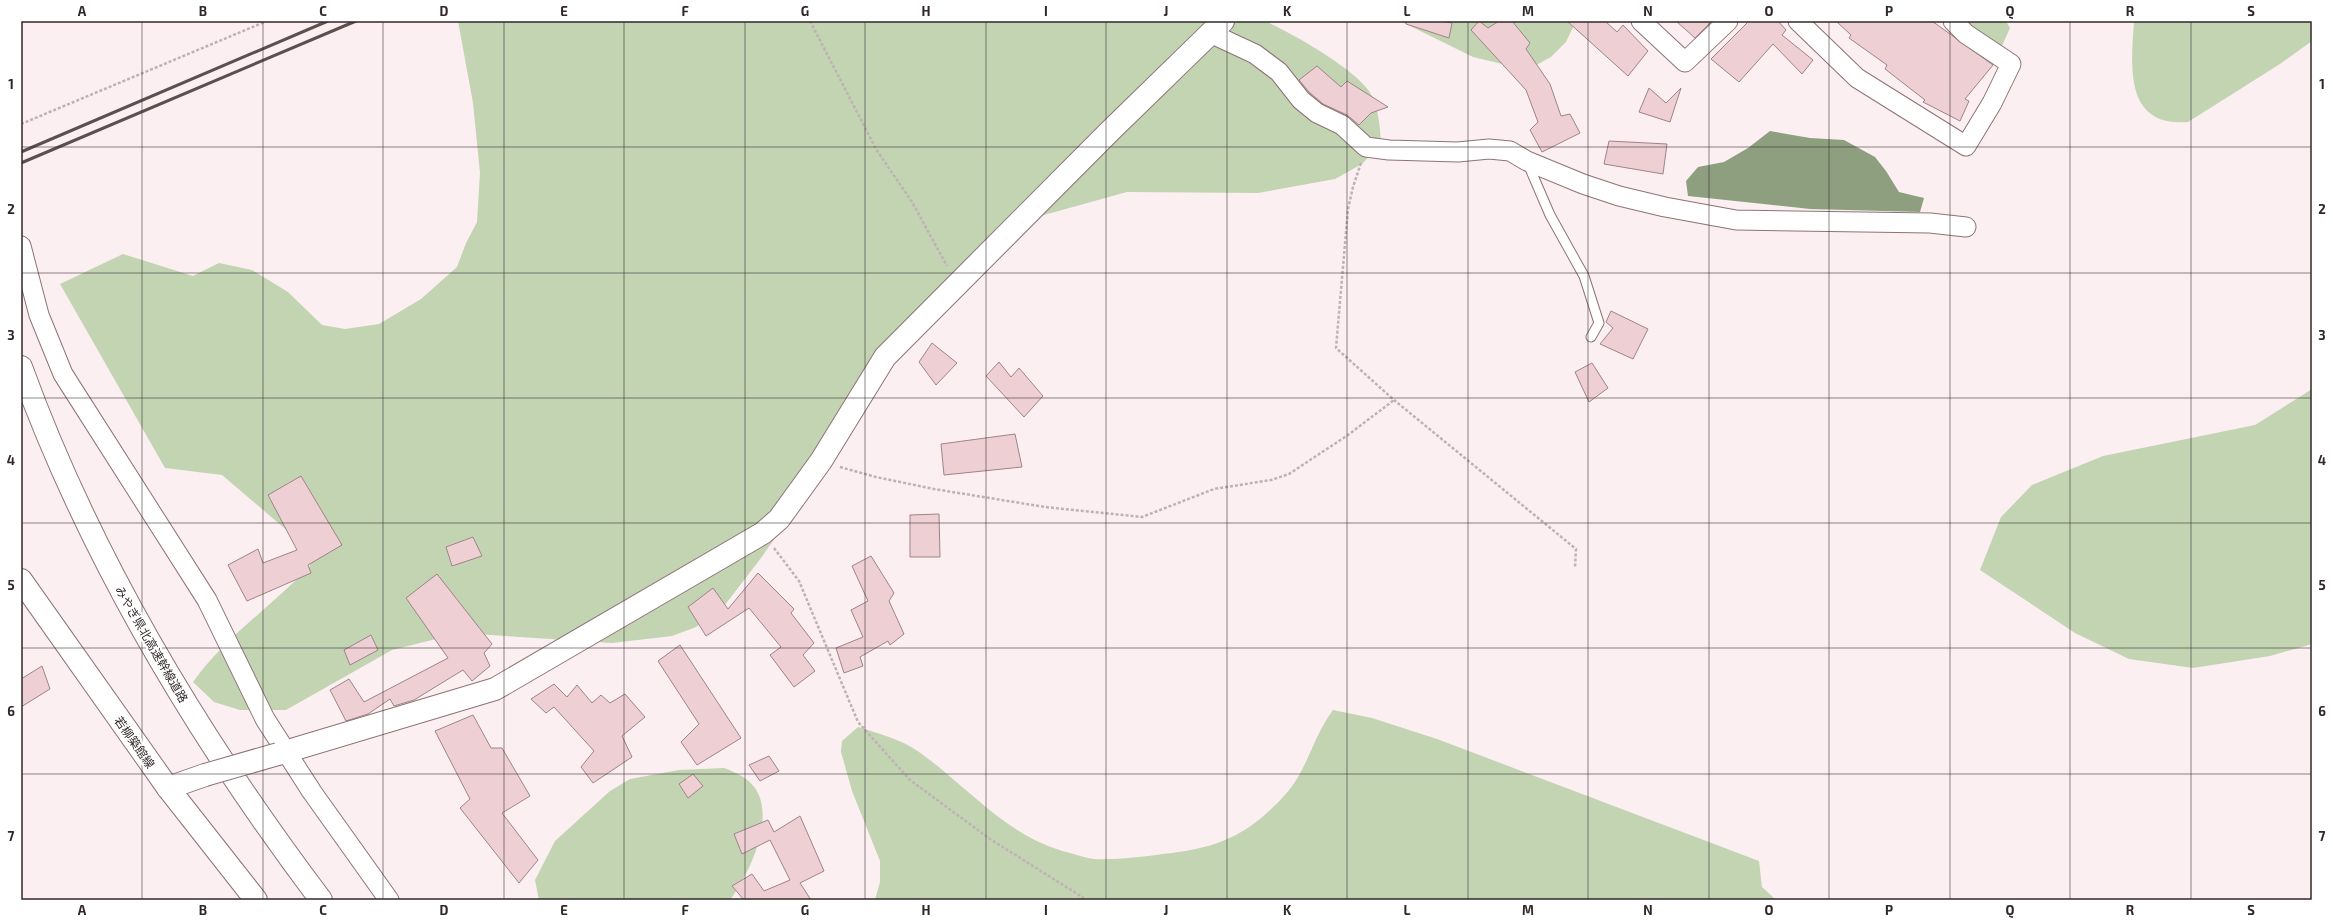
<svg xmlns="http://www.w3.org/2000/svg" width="2333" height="921" font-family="'Exo 2','Noto Sans JP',sans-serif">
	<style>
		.green { fill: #c2d4b2 }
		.water { fill: #8e9f7f }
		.building { fill: #eed0d4; stroke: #9f8387 }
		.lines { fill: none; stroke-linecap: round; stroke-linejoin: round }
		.lane-casing { stroke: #8d7376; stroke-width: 11 }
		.street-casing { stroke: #8d7376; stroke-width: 21 }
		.secondary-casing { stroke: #8d7376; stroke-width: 24 }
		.primary-casing { stroke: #8d7376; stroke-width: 24 }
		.path { stroke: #beb2b4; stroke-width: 2.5; stroke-dasharray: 3 2; stroke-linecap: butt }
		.lane { stroke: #fff; stroke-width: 9 }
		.street { stroke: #fff; stroke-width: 19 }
		.secondary { stroke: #fff; stroke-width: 22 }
		.primary { stroke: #fff; stroke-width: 22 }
		.rail { stroke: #5b4f50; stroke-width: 3 }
		.secondary-bridge-casing { stroke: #8d7376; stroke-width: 24; stroke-linecap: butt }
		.secondary-bridge { stroke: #fff; stroke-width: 22 }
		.grid { fill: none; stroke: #322728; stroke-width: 1; stroke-opacity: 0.55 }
		.labels { text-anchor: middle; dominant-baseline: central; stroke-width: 4; stroke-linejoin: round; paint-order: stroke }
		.street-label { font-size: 12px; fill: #322728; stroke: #fff }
		.neatline { fill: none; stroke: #322728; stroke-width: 1.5 }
		.grid-label { font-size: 13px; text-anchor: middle; font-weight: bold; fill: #322728 }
	</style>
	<rect width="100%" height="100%" fill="#fceff1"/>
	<g class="green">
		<path d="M458,21h807c26,12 95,50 107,75 7,16 8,31 9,48l-19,20 -27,15 -77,14 -131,-1 -83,23 -48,25 -61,66 -65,93 -35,53 -74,106 -40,52 -25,17 -24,9 -60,7 -152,-10 -68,17 -106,60h-46l-26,-8 -21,-20c32,-45 79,-76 117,-116l-1,-12 -6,-10 -81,-69 -57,-7 -105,-184 63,-30 70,22 26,-13 33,7 36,22 34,33 23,4 34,-5 42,-25 36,-32 9,-24 11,-21 3,-49 -7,-70z"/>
		<path d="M1400,21h176l-10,21 -15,15 -24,13 -54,-13z"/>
		<path d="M1961,21h45l4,7 -9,20z"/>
		<path d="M2134,21h178v20l-32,23 -92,58c-64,5 -57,-55 -54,-101z"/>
		<path d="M2312,389v255l-42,12 -77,12 -64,-9 -54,-26 -95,-63 21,-53 31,-32 71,-29 152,-31z"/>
		<path d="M1333,710l39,8 65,21 322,122 3,26 14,13h-901l5,-18v-21l-28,-70 -11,-39 1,-11 16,-14c21,7 43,12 61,25 52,37 87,85 151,101 8,2 16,5 24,6 22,1 47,-2 69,-5 54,-6 83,-17 121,-58 24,-26 28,-58 49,-86z"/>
		<path d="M724,768c11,4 24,10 31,20 21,31 -6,86 -25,112h-191l-4,-20 20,-39 55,-50 20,-12 49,-9z"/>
	</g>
	<path class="water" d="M1770,131l40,7 34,2 31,17 11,14 13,21 25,6 -4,14 -110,-3 -122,-13 -2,-15 12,-14 26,-5 24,-14z"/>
	<g class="building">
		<path d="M1406,21h34l12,2 -3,15 -43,-14z"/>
		<path d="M1479,21l9,7 11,-7h13l18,22 -4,6 24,35 11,32 9,-2 10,19 -38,19 -12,-22 8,-8 -12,-32 -55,-60z"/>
		<path d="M1567,21h38l12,11 6,-7 25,26 -20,25z"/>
		<path d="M1676,21h36l-17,17z"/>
		<path d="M1749,21h29l8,9 -4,5 31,25 -11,14 -29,-30 -34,38 -28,-23z"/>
		<path d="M1836,21h96l61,44 -28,34 4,2 -9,20 -37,-19 2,-2 -40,-31 2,-4 -38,-27 2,-3z"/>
		<path d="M1317,66l24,21 6,-6 41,26 -17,6 -12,12 -12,-10 -24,-11 -14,-12 -10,-12z"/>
		<path d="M1649,88l17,15 15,-15 -11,34 -31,-10z"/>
		<path d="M1609,141l58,3 -4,30 -59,-10z"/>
		<path d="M1611,311l37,18 -15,30 -33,-15 13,-16 -7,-6z"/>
		<path d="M932,343l25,20 -21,22 -17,-23z"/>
		<path d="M999,362l12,15 8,-9 24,28 -19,21 -38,-41z"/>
		<path d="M1592,363l16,25 -19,14 -14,-30z"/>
		<path d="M1015,434l7,33 -78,8 -3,-31z"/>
		<path d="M301,476l41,69 -34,20 3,8 -64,28 -19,-36 30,-16 5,14 34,-13 -29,-55z"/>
		<path d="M939,514l1,43h-30v-42z"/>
		<path d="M473,537l9,19 -30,10 -6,-19z"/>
		<path d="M871,556l23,37 -5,8 15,33 -14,11 -2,-4 -28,16 3,9 -19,7 -8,-25 27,-11 -12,-27 17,-9 -16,-35z"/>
		<path d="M758,573l36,36 -3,4 23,30 -11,12 12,16 -21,16 -24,-32 11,-8 -32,-39 -43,28 -18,-29 25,-19 15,21z"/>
		<path d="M437,574l55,70 -8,9 6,13 -18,15 -9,-11 -49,30 -20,6 -4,-7 -22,15 -22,7 -16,-31 19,-11 15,23 84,-44 -42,-60z"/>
		<path d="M371,635l7,15 -28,15 -6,-15z"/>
		<path d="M680,645l61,93 -44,27 -16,-23 18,-18 -41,-63z"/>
		<path d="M42,666l8,23 -29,18v-28z"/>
		<path d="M554,684l13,13 10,-12 15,18 9,-8 9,8 15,-9 20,23 -23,19 10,21 -39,26 -12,-16 13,-16 -40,-44 -8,6 -15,-14z"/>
		<path d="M473,715l18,33h11l28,48 -28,17 36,47 -19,23 -59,-75 10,-9 -35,-68z"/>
		<path d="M769,756l10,15 -19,10 -11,-16z"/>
		<path d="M693,774l10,12 -15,12 -9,-14z"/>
		<path d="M800,816l24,55 -24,12 11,17h-67l-12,-14 20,-12 12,17 26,-11 -20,-40 -28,14 -8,-20 34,-14 6,12z"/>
	</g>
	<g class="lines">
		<defs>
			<path id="lane" d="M1528,164l22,51 34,61 15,47 -8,14"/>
			<g id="street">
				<path d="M1641,21l44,41 43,-41"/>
				<path d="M1798,21l59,57 109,68 26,-43 19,-39 -45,-30 -13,-13"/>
				<path d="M1210,33l45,21 24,18 22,28 16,13 25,12 24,22 23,3 69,2 31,-3 21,2 17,10 56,23 36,12 46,11 71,13 194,3 36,4"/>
				<path d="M21,246l18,69 24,59 144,226 58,119 47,73 77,108"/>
			</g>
			<g id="secondary">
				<path d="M21,580l147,208 88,112"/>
				<path d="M278,754l217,-65 268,-156 16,-14 42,-58 64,-104 224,-225 114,-111"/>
				<path d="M168,788l37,-13"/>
			</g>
			<path id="primary" d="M21,367c70,193 177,370 300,533"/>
		</defs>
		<use href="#lane" class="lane-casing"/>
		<use href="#street" class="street-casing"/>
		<use href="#secondary" class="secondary-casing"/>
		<use href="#primary" class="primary-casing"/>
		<g class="path">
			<path d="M810,21l66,128 36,53 35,64"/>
			<path d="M21,124l246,-103"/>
			<path d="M1361,163l-8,24 -5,22 -12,139 58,52 182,149 -1,18"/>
			<path d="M840,467l36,10 58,12 111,18 97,10 72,-28 57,-9 18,-6 59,-39 46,-35"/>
			<path d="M774,548l25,33 59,141 52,58 80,59 97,61"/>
		</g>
		<use href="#lane" class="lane"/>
		<use href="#street" class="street"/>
		<use href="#secondary" class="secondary"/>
		<use href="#primary" class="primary"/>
		<g class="rail">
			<path d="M21,152l307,-131"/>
			<path d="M21,163l335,-142"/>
		</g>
		<defs>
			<path id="secondary-bridge" d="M205,775l73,-21"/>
		</defs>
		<use href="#secondary-bridge" class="secondary-bridge-casing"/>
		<use href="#secondary-bridge" class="secondary-bridge"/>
	</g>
	<path class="grid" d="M142,21v879M263,21v879M383,21v879M504,21v879M624,21v879M745,21v879M865,21v879M986,21v879M1106,21v879M1227,21v879M1347,21v879M1468,21v879M1588,21v879M1709,21v879M1829,21v879M1950,21v879M2070,21v879M2191,21v879M21,147h2291M21,273h2291M21,398h2291M21,523h2291M21,648h2291M21,774h2291"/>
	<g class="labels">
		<g class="street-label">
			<text transform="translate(152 644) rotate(60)">みやぎ県北高速幹線道路</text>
			<text transform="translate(135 742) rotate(55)">若柳築館線</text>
		</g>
	</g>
	<rect width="2333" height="921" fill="none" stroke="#ffffff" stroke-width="44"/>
	<rect x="22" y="22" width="2289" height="877" class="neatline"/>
	<g class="grid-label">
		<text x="82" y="16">A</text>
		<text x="203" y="16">B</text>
		<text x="323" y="16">C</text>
		<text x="444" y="16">D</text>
		<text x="564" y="16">E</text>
		<text x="685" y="16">F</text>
		<text x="805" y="16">G</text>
		<text x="926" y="16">H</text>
		<text x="1046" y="16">I</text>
		<text x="1166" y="16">J</text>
		<text x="1287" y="16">K</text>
		<text x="1407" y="16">L</text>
		<text x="1528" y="16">M</text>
		<text x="1648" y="16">N</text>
		<text x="1769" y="16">O</text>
		<text x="1889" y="16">P</text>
		<text x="2010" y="16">Q</text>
		<text x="2130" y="16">R</text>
		<text x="2251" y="16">S</text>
		<text x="11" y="89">1</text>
		<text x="2322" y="89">1</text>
		<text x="11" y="214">2</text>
		<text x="2322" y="214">2</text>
		<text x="11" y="340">3</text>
		<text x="2322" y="340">3</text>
		<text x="11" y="465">4</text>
		<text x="2322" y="465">4</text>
		<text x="11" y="590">5</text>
		<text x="2322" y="590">5</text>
		<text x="11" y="716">6</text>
		<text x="2322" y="716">6</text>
		<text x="11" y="841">7</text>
		<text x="2322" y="841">7</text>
		<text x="82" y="915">A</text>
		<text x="203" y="915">B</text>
		<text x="323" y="915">C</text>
		<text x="444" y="915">D</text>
		<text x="564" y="915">E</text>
		<text x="685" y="915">F</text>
		<text x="805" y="915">G</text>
		<text x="926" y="915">H</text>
		<text x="1046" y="915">I</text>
		<text x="1166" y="915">J</text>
		<text x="1287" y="915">K</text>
		<text x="1407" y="915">L</text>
		<text x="1528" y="915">M</text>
		<text x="1648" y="915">N</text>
		<text x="1769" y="915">O</text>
		<text x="1889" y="915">P</text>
		<text x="2010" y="915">Q</text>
		<text x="2130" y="915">R</text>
		<text x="2251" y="915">S</text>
	</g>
</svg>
